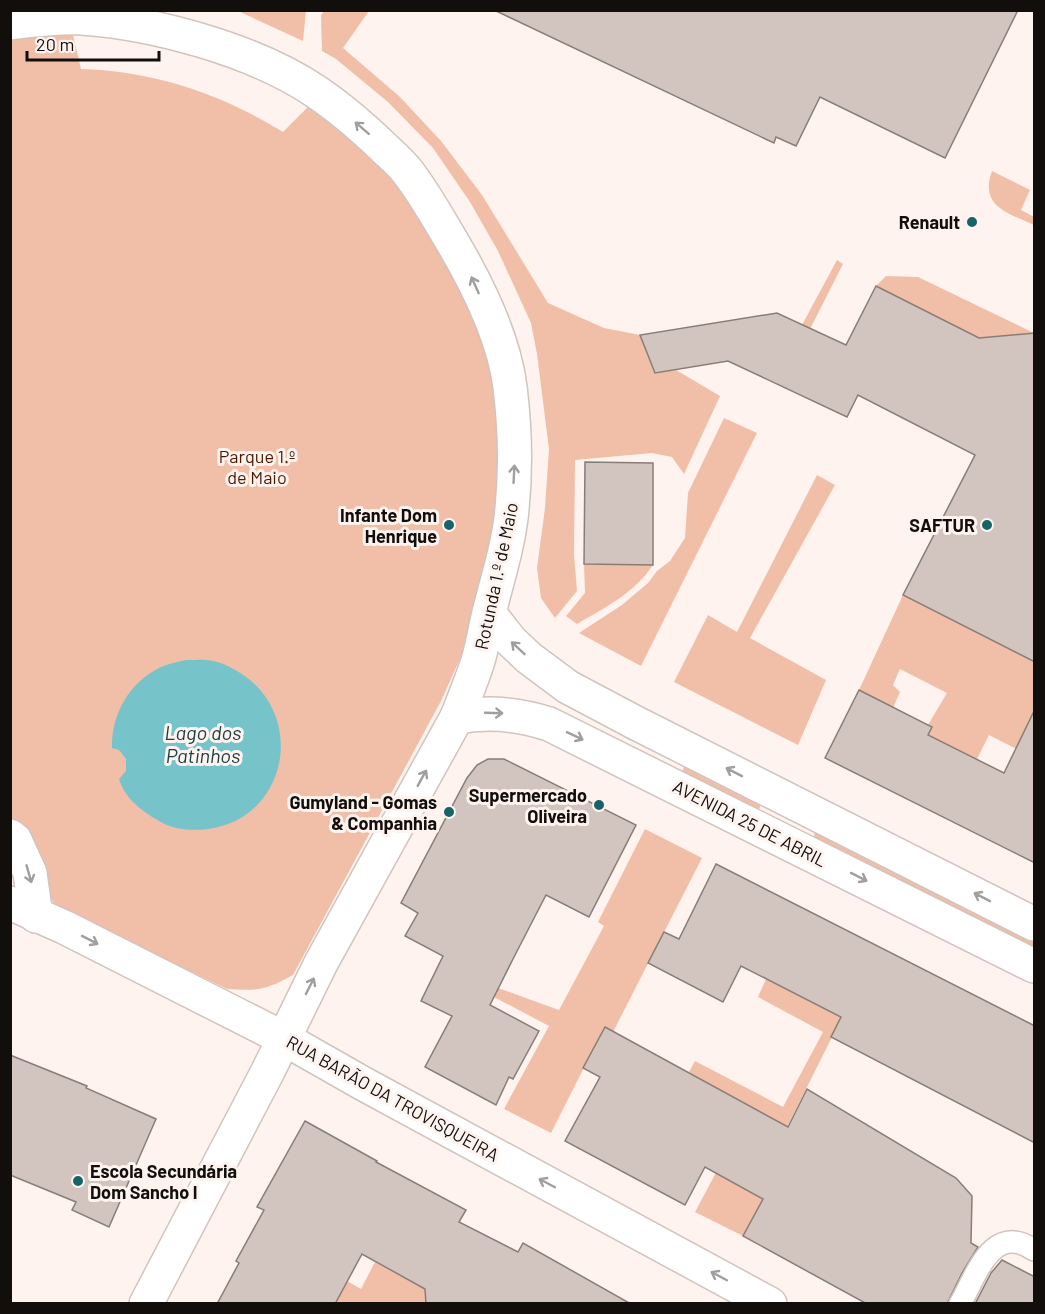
<svg xmlns="http://www.w3.org/2000/svg" width="1045" height="1314" font-family="Barlow,sans-serif">
	<style>
		.green { fill: #f1bea8 }
		.water { fill: #76c4ca }
		.building { fill: #d2c5bf; stroke: #897d78; stroke-width: 1.5 }
		.lines { fill: none; stroke-linecap: round; stroke-linejoin: round }
		.lane-casing { stroke: #d1c4bf; stroke-width: 24 }
		.street-casing { stroke: #d1c4bf; stroke-width: 36 }
		.secondary-casing { stroke: #d1c4bf; stroke-width: 36 }
		.lane { stroke: #fff; stroke-width: 21 }
		.street { stroke: #fff; stroke-width: 33 }
		.secondary { stroke: #fff; stroke-width: 33 }
		.oneway { stroke: #a09f9e }
		.poi-dot { fill: #16646a; stroke: #fef3ee; stroke-width: 2 }
		.labels { text-anchor: middle; dominant-baseline: central; stroke-width: 6; stroke-linejoin: round; paint-order: stroke }
		.poi-label { font-size: 18px; font-weight: bold; fill: #120e0c; stroke: #fef3ee; text-anchor: end }
		.park-label { font-size: 18px; fill: #4d1a00; stroke: #fef3ee }
		.street-label { font-size: 18px; fill: #120e0c; stroke: #fef3ee }
		.water-label { font-size: 20px; font-style: italic; fill: #1a4043; stroke: #fef3ee }
	</style>
	<rect width="100%" height="100%" fill="#fef3ee"/>
	<g class="green">
		<path d="M238,11h68l-3,30z"/>
		<path d="M324,11h45l-26,37 57,49 41,44 41,54 66,108 56,25 36,7 15,38 21,-3 44,26 -36,78 -12,-17 -20,-4 -77,7 -1,95 3,36 -22,27 -14,-20 -4,-30 8,-60 4,-59 -12,-95 -6,-31 -33,-72 -28,-49 -37,-54 -45,-46 -52,-43 -14,-8 -1,-36z"/>
		<path d="M72,31l9,38c72,2 141,25 202,63l28,-28 45,33 40,43 34,47 52,106 16,56 2,124 -37,139 -22,49 -148,274c-27,15 -35,16 -66,14l-171,-83 -10,-15 -35,-69v-787z"/>
		<path d="M992,171l38,19 -9,20 13,7v8c-25,-12 -55,-18 -42,-54z"/>
		<path d="M837,260l6,4 -33,65 -8,-4z"/>
		<path d="M886,276l32,1 116,56v33l-158,-80z"/>
		<path d="M724,418l33,15 -116,233 -62,-33 43,-28 26,-22 9,-12 13,-10 15,-23 3,-45z"/>
		<path d="M817,475l18,10 -85,153 76,42 -28,65 -124,-63 34,-67 29,17z"/>
		<path d="M584,564l69,1c-19,28 -47,42 -76,59l-11,-8 19,-23z"/>
		<path d="M903,595l131,67v96l-45,-23 -12,24 -49,-24 4,-8 -4,-2 19,-32 -47,-24 -7,16 7,7 -7,16 -34,-18z"/>
		<path d="M686,763l76,39 -3,7 -5,3 -71,-36 -1,-4z"/>
		<path d="M645,829l57,29 -89,174 -9,-4 -53,105 -47,-24 45,-83 -91,-48 40,10 61,22 45,-84 -6,-4z"/>
		<path d="M815,830l219,105v18l-221,-111z"/>
		<path d="M766,979l76,38 -64,128 102,56 -122,7 -15,28 -48,-24 56,-105 -62,-35 6,-11 88,46 40,-75 -65,-35z"/>
		<path d="M375,1262l50,27 1,14 -91,1 12,-23 14,8z"/>
	</g>
	<path class="water" d="M186,660c9,0 19,-1 27,1 14,3 27,11 37,19 56,47 32,140 -42,149 -16,2 -34,1 -49,-8 -17,-10 -34,-22 -40,-42l7,-8v-12l-7,-9 -7,-2c-1,-33 17,-65 47,-80 8,-4 18,-6 27,-8z"/>
	<g class="building">
		<path d="M494,10h524l-73,148 -125,-61 -24,49 -20,-9 -2,6z"/>
		<path d="M876,286l103,52 56,-5v329l-132,-67 72,-140 -117,-60 -11,22 -119,-56 -73,12 -15,-38 137,-22 69,32z"/>
		<path d="M585,462l68,1v102l-69,-1z"/>
		<path d="M859,690l73,37 -4,8 76,38 31,-64v154l-210,-105z"/>
		<path d="M488,759h16l132,66 -47,92 -43,-22 -33,64 -23,46 49,26 -26,48 -4,-2 -13,28 -71,-38 27,-51 -31,-15 22,-45 -38,-20 13,-23 -17,-10 66,-125 10,-13z"/>
		<path d="M716,864l319,162v117l-204,-106 10,-20 -100,-51 -18,36 -75,-39 16,-31 15,7z"/>
		<path d="M605,1027l183,100 19,-38 149,89 16,18 -1,47 7,4 -16,26 -15,31h-80l-124,-68 20,-37 -58,-32 -20,38 -120,-64 35,-64 -17,-9z"/>
		<path d="M10,1055l77,31 -1,2 70,31 -47,108 -37,-17 4,-8 -66,-27z"/>
		<path d="M305,1121l72,40 -1,1 90,48 -7,12 59,30 5,-9 108,61h-205l-1,-15 -63,-35 -27,50h-118l22,-41 -3,-2 28,-51 -7,-3z"/>
		<path d="M1002,1260l33,17v27h-60l16,-31z"/>
	</g>
	<g class="lines">
		<defs>
			<path id="lane" d="M960,1304c17,-30 32,-82 74,-54"/>
			<path id="street" d="M283,1038l79,45 408,221"/>
			<g id="secondary">
				<path d="M10,23c24,-3 48,-6 72,-5 73,5 172,32 233,73 24,16 46,35 67,55 8,8 18,16 25,25 18,23 32,49 47,74 24,41 50,94 56,142 5,40 6,82 2,122 -3,34 -14,68 -22,100 -5,18 -7,37 -13,55 -6,18 -13,35 -20,53l-136,246 -53,108 -122,233"/>
				<path d="M489,613l22,28 18,17 39,29 66,35 400,202"/>
				<path d="M457,717c32,-6 61,-3 92,7l485,242"/>
				<path d="M10,836l5,4 15,33 6,43"/>
				<path d="M10,903l54,24 219,111"/>
			</g>
		</defs>
		<use href="#lane" class="lane-casing"/>
		<use href="#street" class="street-casing"/>
		<use href="#secondary" class="secondary-casing"/>
		<use href="#lane" class="lane"/>
		<use href="#street" class="street"/>
		<use href="#secondary" class="secondary"/>
	</g>
	<defs><path id="oneway-shaft" d="M-6 0H5M1.5-3L5.5 0L1.5 3" fill="none" stroke-width="1.6" stroke-linecap="round" stroke-linejoin="round" transform="scale(1.5)"/></defs>
	<g class="oneway">
		<use href="#oneway-shaft" transform="translate(362 128) rotate(-139)"/>
		<use href="#oneway-shaft" transform="translate(475 285) rotate(-114)"/>
		<use href="#oneway-shaft" transform="translate(514 474) rotate(-87)"/>
		<use href="#oneway-shaft" transform="translate(518 648) rotate(-137)"/>
		<use href="#oneway-shaft" transform="translate(494 713) rotate(2)"/>
		<use href="#oneway-shaft" transform="translate(575 736) rotate(25)"/>
		<use href="#oneway-shaft" transform="translate(734 772) rotate(-153)"/>
		<use href="#oneway-shaft" transform="translate(422 778) rotate(-61)"/>
		<use href="#oneway-shaft" transform="translate(29 874) rotate(74)"/>
		<use href="#oneway-shaft" transform="translate(859 877) rotate(27)"/>
		<use href="#oneway-shaft" transform="translate(982 897) rotate(-153)"/>
		<use href="#oneway-shaft" transform="translate(90 940) rotate(27)"/>
		<use href="#oneway-shaft" transform="translate(310 986) rotate(-63)"/>
		<use href="#oneway-shaft" transform="translate(547 1183) rotate(-152)"/>
		<use href="#oneway-shaft" transform="translate(719 1276) rotate(-152)"/>
	</g>
	<g class="poi-dot">
		<circle cx="972" cy="222" r="6"/>
		<circle cx="449" cy="525" r="6"/>
		<circle cx="987" cy="525" r="6"/>
		<circle cx="599" cy="805" r="6"/>
		<circle cx="449" cy="812" r="6"/>
		<circle cx="78" cy="1181" r="6"/>
	</g>
	<g class="labels">
		<g class="poi-label">
			<text x="960" y="222">Renault</text>
			<text x="437" y="515">Infante Dom<tspan x="437" dy="21">Henrique</tspan></text>
			<text x="975" y="525">SAFTUR</text>
			<text x="587" y="795">Supermercado<tspan x="587" dy="21">Oliveira</tspan></text>
			<text x="437" y="802">Gumyland - Gomas<tspan x="437" dy="21">&amp; Companhia</tspan></text>
			<text x="90" y="1171" text-anchor="start">Escola Secundária<tspan x="90" dy="21">Dom Sancho I</tspan></text>
		</g>
		<g class="park-label">
			<text x="257" y="456">Parque 1.º<tspan x="257" dy="21">de Maio</tspan></text>
		</g>
		<g class="street-label">
			<text transform="translate(496 576) rotate(-78)">Rotunda 1.º de Maio</text>
			<text transform="translate(750 823) rotate(27)">AVENIDA 25 DE ABRIL</text>
			<text transform="translate(393 1098) rotate(29)">RUA BARÃO DA TROVISQUEIRA</text>
		</g>
		<g class="water-label">
			<text x="203" y="732">Lago dos<tspan x="203" dy="23">Patinhos</tspan></text>
		</g>
	</g>
	<rect width="1045" height="1314" fill="none" stroke="#120e0c" stroke-width="24"/>
	<path d="M27 51v9h132v-9" fill="none" stroke="#120e0c" stroke-width="3"/>
	<text x="36" y="51" font-size="18" fill="#120e0c" stroke="#fef3ee" stroke-width="4.5" paint-order="stroke">20 m</text>
</svg>
